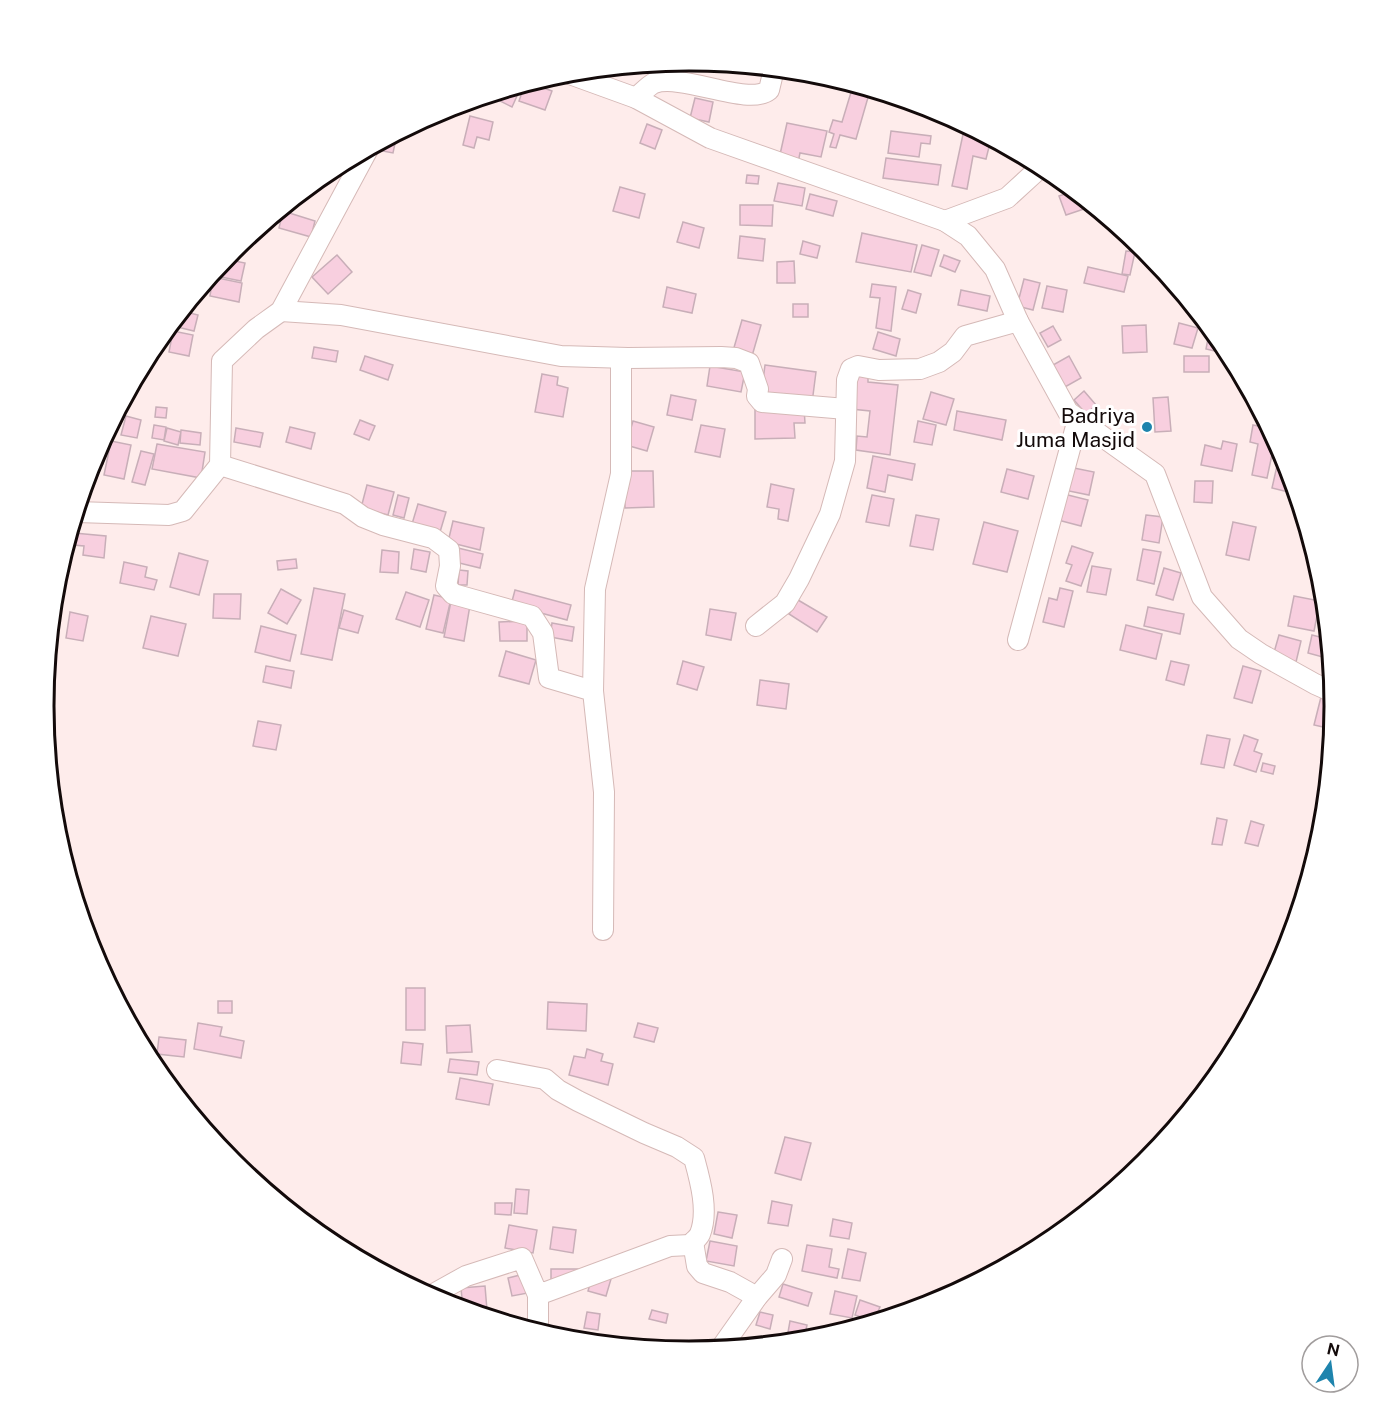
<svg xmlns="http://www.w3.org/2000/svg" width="1378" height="1412" font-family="'Public Sans',sans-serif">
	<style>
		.building { fill: #f8cfdf; stroke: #c8aeb8; stroke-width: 1.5 }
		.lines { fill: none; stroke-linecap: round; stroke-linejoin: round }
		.minor-casing { stroke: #d5b9b7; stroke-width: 22 }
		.minor { stroke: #fff; stroke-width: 20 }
		.poi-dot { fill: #1e84ad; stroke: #fff; stroke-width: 2 }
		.labels { text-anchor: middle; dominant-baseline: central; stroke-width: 6; stroke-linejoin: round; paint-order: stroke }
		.poi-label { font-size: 21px; fill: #130a0a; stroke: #fff; text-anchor: end }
		.rim { fill: none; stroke: #130a0a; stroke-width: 3 }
	</style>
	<rect width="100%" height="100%" fill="#feeceb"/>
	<g class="building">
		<path d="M530,83l22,8 -7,19 -26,-9 6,-17z"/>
		<path d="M522,85l-10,22 -16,-8 3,-7z"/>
		<path d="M852,89l17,5 -13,45 -16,-4 -4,13 -6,-1 4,-13 -5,-2 4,-12 9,2z"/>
		<path d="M695,98l18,4 -4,20 -19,-4z"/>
		<path d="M470,116l23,6 -4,18 -12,-3 -3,11 -11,-3z"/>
		<path d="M787,123l40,8 -6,26 -21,-4 -2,10 -19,-4z"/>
		<path d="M647,124l15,6 -7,19 -15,-6z"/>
		<path d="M965,125l26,14 -5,20 -13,-3 -6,33 -15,-3z"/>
		<path d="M891,131l40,5 -1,8 -9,-1 -2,14 -31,-4z"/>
		<path d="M397,134l-4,19 -16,-3 1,-6z"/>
		<path d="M886,158l55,7 -3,20 -55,-7z"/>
		<path d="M747,175l12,1 -1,8 -12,-1z"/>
		<path d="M778,183l27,5 -3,18 -28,-5z"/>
		<path d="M620,187l25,7 -6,24 -26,-7z"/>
		<path d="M1074,191l6,5 4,13 -18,6 -7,-19z"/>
		<path d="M810,194l27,7 -4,15 -27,-7z"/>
		<path d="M740,205h33l-1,21 -32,-1z"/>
		<path d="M283,211l32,10 -4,16 -32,-9z"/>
		<path d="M683,222l21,6 -5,20 -22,-6z"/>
		<path d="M862,233l55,12 -6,27 -55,-10z"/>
		<path d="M740,236l25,3 -2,22 -25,-3z"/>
		<path d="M803,241l17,5 -3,12 -17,-4z"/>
		<path d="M922,245l17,5 -8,26 -17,-4z"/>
		<path d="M1126,251l9,1 -5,23 -8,-1z"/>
		<path d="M337,255l15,17 -24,22 -16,-17z"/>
		<path d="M944,255l16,6 -5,11 -15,-6z"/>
		<path d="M225,259l20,4 -4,18 -20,-4z"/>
		<path d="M794,261l1,22h-18v-21z"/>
		<path d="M1088,267l40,9 -4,16 -40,-9z"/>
		<path d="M213,277l29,6 -3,19 -29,-6z"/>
		<path d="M1024,279l16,4 -7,27 -16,-4z"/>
		<path d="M872,284l24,3 -5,44 -15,-3 4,-30 -10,-1z"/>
		<path d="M1047,286l20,4 -4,22 -21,-4z"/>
		<path d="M667,287l29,7 -4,19 -29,-6z"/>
		<path d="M908,290l13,4 -5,19 -14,-4z"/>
		<path d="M961,290l29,6 -3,15 -29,-6z"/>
		<rect x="793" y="304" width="15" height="13"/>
		<path d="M182,311l16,4 -4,16 -21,-5 2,-6z"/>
		<path d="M742,320l19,5 -9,31 -19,-5z"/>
		<path d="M1179,323l19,5 -6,20 -18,-4z"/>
		<path d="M1146,325l1,27 -24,1 -1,-27z"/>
		<path d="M1053,326l8,14 -13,7 -8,-14z"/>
		<path d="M1210,328l11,14 -2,10 -13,-3z"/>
		<path d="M173,331l20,4 -4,21 -20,-4z"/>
		<path d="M878,332l22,7 -4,17 -23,-7z"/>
		<path d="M314,347l24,4 -2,11 -24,-4z"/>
		<path d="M365,356l28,9 -5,15 -28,-10z"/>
		<path d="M1069,356l12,22 -16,9 -12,-22z"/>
		<rect x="1184" y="356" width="25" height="16"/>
		<path d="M765,365l51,7 -4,31 -51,-7z"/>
		<path d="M710,366l35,6 -4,20 -34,-6z"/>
		<path d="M542,374l16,3 -1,8 11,3 -5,29 -28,-5z"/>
		<path d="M855,375l13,1v6l30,3 -8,70 -34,-5 1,-14 10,1 3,-26 -19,-2z"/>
		<path d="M1084,391l12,14 -10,9 -12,-14z"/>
		<path d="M931,392l23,7 -8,26 -23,-6z"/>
		<path d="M671,395l25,5 -4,20 -25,-5z"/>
		<path d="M1168,397l3,34 -16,1 -2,-34z"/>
		<path d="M1254,400l7,14 -9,-2z"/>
		<path d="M156,407l11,1 -1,10 -11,-1z"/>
		<path d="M804,408l1,15h-11l1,15 -40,1v-30z"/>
		<path d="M957,411l49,9 -4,20 -48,-10z"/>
		<path d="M126,416l15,4 -4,18 -16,-3z"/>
		<path d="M360,420l15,6 -6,14 -15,-6z"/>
		<path d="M633,421l21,6 -7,24 -21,-6z"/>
		<path d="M918,421l18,4 -4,20 -18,-3z"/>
		<path d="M154,425l12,2 -2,13 -12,-2z"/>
		<path d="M701,425l24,4 -5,28 -25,-5z"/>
		<path d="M1253,425l16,3 13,24 -9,-2 -6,28 -15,-3 6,-31 -8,-2z"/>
		<path d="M290,427l25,6 -4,16 -25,-7z"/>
		<path d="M167,428l14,4 -3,13 -14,-4z"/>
		<path d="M236,428l27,5 -3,14 -26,-5z"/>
		<path d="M181,430l20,3 -1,12 -20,-2z"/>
		<path d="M111,441l20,4 -7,34 -20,-4z"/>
		<path d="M1223,441l14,3 -5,27 -31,-6 4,-20 16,4z"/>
		<path d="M157,444l48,8 -4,26 -49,-9z"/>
		<path d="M99,447l7,1 -3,16 -11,-2z"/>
		<path d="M141,451l13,3 -9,31 -13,-3z"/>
		<path d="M873,456l42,8 -3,16 -24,-5 -3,17 -18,-4z"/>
		<path d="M1279,457l6,2 11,35 -24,-6z"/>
		<path d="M1069,467l25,5 -5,23 -25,-5z"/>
		<path d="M1007,469l27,7 -6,23 -27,-7z"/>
		<path d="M624,471h29l1,36 -29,1z"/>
		<path d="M1195,481h18l-1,22 -18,-1z"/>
		<path d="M771,484l23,5 -6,32 -10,-2 1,-10 -12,-2z"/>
		<path d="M367,485l27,7 -6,23 -27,-7z"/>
		<path d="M1060,493l28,7 -7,26 -27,-7z"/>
		<path d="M398,495l11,3 -5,20 -11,-3z"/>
		<path d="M872,495l22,4 -5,27 -23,-4z"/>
		<path d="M418,504l28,8 -6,20 -28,-8z"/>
		<path d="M916,515l23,4 -6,31 -23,-4z"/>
		<path d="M1146,515l17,2 -4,26 -17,-3z"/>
		<path d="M453,521l31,7 -4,22 -32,-8z"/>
		<path d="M984,522l34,9 -11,41 -34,-8z"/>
		<path d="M1233,522l23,5 -7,33 -23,-5z"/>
		<path d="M74,533l32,3 -2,22 -21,-3 1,-9 -11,-1z"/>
		<path d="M1072,546l21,7 -12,33 -15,-5 6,-16 -6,-2z"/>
		<path d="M458,548l25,6 -3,14 -25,-6z"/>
		<path d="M414,549l16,3 -4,20 -15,-3z"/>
		<path d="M1143,549l18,3 -7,32 -17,-4z"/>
		<path d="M382,550l17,2 -1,21 -18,-1z"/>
		<path d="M179,553l29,8 -9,34 -29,-8z"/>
		<path d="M296,559l1,9 -19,2 -1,-9z"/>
		<path d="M124,562l23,5 -2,10 12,3 -3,10 -34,-7z"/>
		<path d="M1092,566l19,3 -5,26 -19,-3z"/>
		<path d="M1164,568l17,5 -8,27 -17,-5z"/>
		<path d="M459,570l9,1 -1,14h-9z"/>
		<path d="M314,588l31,6 -13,66 -31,-6z"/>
		<path d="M1060,588l13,3 -9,36 -21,-5 6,-24 8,2z"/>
		<path d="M281,589l20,11 -14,24 -19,-11z"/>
		<path d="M515,590l56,15 -4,15 -56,-15z"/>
		<path d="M406,592l23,8 -9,27 -24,-8z"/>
		<path d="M214,594h27l-1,25 -27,-1z"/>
		<path d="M54,595l5,1 -7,35h-1z"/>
		<path d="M434,595l17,4 -8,34 -17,-4z"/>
		<path d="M1294,596l26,5 -6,30 -26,-5z"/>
		<path d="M798,600l29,17 -10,15 -28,-18z"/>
		<path d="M451,601l19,4 -6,36 -20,-4z"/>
		<path d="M1148,607l36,7 -4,20 -36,-8z"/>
		<path d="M710,609l26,4 -5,27 -25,-5z"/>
		<path d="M344,610l19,6 -5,17 -19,-5z"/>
		<path d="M70,612l18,4 -5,25 -17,-3z"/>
		<path d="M151,616l35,8 -8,32 -35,-8z"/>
		<path d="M527,621v20h-27l-1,-19z"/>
		<path d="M552,623l22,4 -2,14 -22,-4z"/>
		<path d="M1126,625l36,9 -6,25 -36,-9z"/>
		<path d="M261,626l35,9 -6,26 -35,-9z"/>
		<path d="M1279,635l22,6 -5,21 -23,-6z"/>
		<path d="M1312,635l16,4 2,20 -22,-6z"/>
		<path d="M506,651l30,9 -7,24 -30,-8z"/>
		<path d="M683,661l21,6 -7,23 -20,-6z"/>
		<path d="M1171,661l18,4 -5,20 -18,-5z"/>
		<path d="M1324,662h6l2,19 -10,-1z"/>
		<path d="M266,666l28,5 -3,17 -28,-6z"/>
		<path d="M1243,666l18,5 -9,32 -18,-5z"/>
		<path d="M760,680l29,4 -3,25 -29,-4z"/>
		<path d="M1321,697l13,3 -2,29 -18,-4z"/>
		<path d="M258,721l23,4 -5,25 -23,-4z"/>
		<path d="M1207,735l23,4 -6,29 -23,-4z"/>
		<path d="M1244,735l14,5 -4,11 8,3 -6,18 -22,-7z"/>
		<path d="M1263,763l12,3 -2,8 -12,-3z"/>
		<path d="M1217,818l10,2 -5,25 -10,-1z"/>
		<path d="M1251,821l13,4 -6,21 -13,-3z"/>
		<rect x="406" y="988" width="19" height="42"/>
		<rect x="218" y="1001" width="14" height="12"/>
		<path d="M548,1002l39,2 -1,27 -39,-2z"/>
		<path d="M198,1023l24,4 -2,9 24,5 -3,17 -47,-9z"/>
		<path d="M638,1023l20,5 -4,14 -20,-5z"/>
		<path d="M470,1025l2,27 -25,1 -1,-27z"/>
		<path d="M159,1037l27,3 -2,17 -27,-3z"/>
		<path d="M403,1042l20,2 -2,21 -20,-2z"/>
		<path d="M587,1049l16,5 -2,7 12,3 -5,21 -39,-10 5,-19 11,2z"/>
		<path d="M450,1059l29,3 -2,13 -29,-3z"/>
		<path d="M460,1078l33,6 -4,21 -33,-6z"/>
		<path d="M785,1137l26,6 -10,37 -26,-7z"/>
		<path d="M516,1189l13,1 -2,24 -13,-1z"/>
		<path d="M772,1201l20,4 -4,21 -20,-3z"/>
		<path d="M495,1203h17l-1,12 -16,-1z"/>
		<path d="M718,1212l19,3 -5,23 -18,-4z"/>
		<path d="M833,1219l19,4 -3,16 -19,-3z"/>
		<path d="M509,1225l28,5 -4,23 -28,-5z"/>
		<path d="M553,1227l23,3 -3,23 -23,-4z"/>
		<path d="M710,1241l27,5 -3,20 -28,-5z"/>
		<path d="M807,1245l25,4 -3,18 10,2 -2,9 -35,-7z"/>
		<path d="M848,1249l18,4 -6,28 -18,-3z"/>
		<path d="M551,1269h27v15l-27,-1z"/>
		<path d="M593,1273l18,6 -5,17 -18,-5z"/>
		<path d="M524,1274l4,19 -16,3 -4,-18z"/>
		<path d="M783,1284l29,9 -4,13 -29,-9z"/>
		<path d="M485,1286l2,24 -14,2 -10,-3 -2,-21z"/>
		<path d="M835,1291l22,5 -5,22 -22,-4z"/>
		<path d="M860,1300l20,7 -6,14 -19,-6z"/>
		<path d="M652,1310l16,4 -2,9 -17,-4z"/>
		<path d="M587,1312l13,2 -2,16 -14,-2z"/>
		<path d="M760,1312l13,3 -3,14 -14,-4z"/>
		<path d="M790,1321l17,4 -3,15 -17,-2z"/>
	</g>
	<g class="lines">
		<defs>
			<g id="minor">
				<path d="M567,73l69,25 74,40 235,83 62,-23 35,-32"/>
				<path d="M636,98c5,-4 12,-12 18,-15 29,-10 94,24 115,7l5,-21"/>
				<path d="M945,221l23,15 27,33 23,52 50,91 87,62 47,123 37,42 22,15 54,30 18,8"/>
				<path d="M281,311l60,4 220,41 67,2 93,-1 15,1 13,5 9,26 -1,7 5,6 84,7"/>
				<path d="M220,465l125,39 18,13 20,8 50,13 16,12 1,16 -4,20 7,8 79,22 11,17 6,45 44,13 11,101 -1,138"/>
				<path d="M77,512l92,3 14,-4 37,-46 2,-104 34,-32 25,-18 87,-162"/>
				<path d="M756,626l29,-23 14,-24 31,-65 15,-53 2,-81 4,-11 7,-3 21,4 41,-1 19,-7 14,-10 12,-16 53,-15"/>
				<path d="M1018,640l60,-221"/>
				<path d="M593,691l2,-102 26,-115v-116"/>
				<path d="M693,1242l4,24 6,7 27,9 27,15"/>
				<path d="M430,1296l36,-20 56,-18 16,37 132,-49 20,-1c3,-3 8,-7 10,-11 9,-23 0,-54 -6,-76l-17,-11 -33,-14 -66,-32 -20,-11 -13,-11 -48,-9"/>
				<path d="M538,1331v-36"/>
				<path d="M721,1348l36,-51 19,-22 6,-16"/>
			</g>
		</defs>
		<use href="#minor" class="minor-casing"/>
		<use href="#minor" class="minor"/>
	</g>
	<circle class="poi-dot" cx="1147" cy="427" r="6"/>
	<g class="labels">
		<g class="poi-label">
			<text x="1135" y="415">Badriya<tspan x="1135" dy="24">Juma Masjid</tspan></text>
		</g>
	</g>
	<path d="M0 0H1378V1412H0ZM54 706a635 635 0 1 1 1270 0a635 635 0 1 1-1270 0Z" fill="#fff" fill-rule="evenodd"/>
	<path class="rim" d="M54 706a635 635 0 1 1 1270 0a635 635 0 1 1-1270 0Z"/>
	<g transform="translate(1330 1364) rotate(13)"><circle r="28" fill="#ffffff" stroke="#a19d9d" stroke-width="1.5"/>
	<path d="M0-4.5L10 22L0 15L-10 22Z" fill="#1e84ad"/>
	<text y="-9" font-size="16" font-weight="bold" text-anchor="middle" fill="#130a0a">N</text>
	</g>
</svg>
